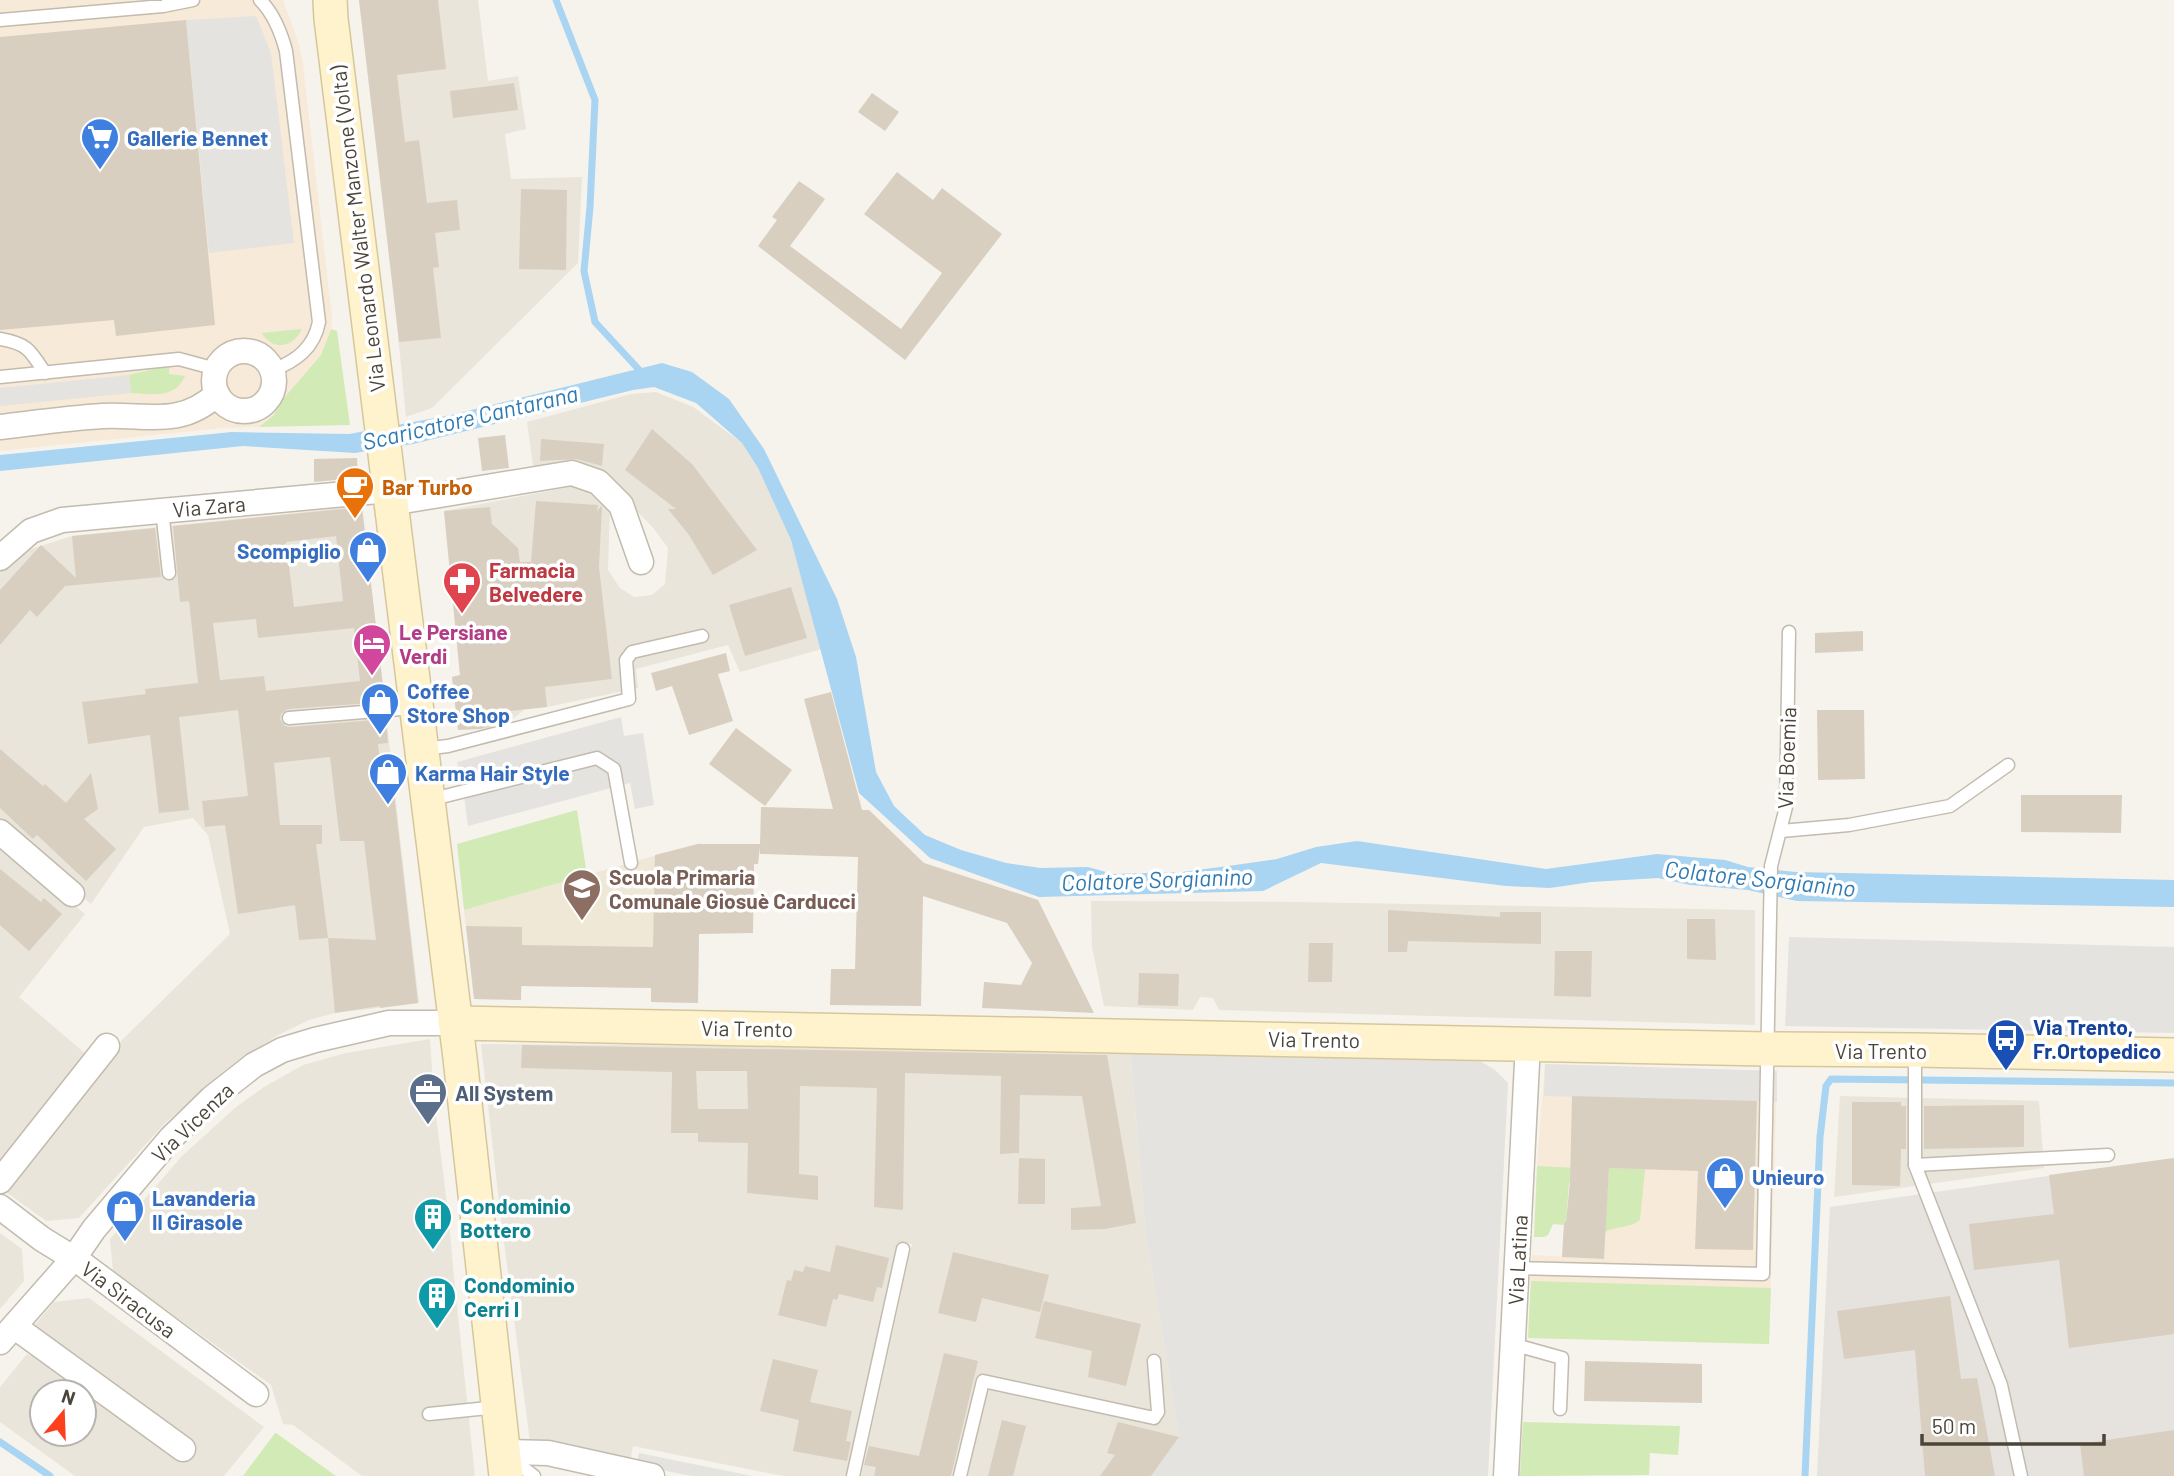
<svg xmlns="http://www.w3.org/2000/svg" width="2174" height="1476" font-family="Barlow,sans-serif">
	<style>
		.residential { fill: #eae5da; fill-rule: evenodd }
		.commercial { fill: #f7ead8 }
		.industrial { fill: #e6e2dd }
		.education { fill: #efe8d6 }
		.green { fill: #d2eab5 }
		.parking { fill: #e5e3e0 }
		.water { fill: #a9d4f2 }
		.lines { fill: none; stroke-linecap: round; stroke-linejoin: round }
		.stream { stroke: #a9d4f2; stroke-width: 7 }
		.building { fill: #d8cfc1; fill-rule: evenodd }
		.lane-casing { stroke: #c2bbae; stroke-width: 15 }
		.street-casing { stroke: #c2bbae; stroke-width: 27 }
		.secondary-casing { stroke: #d6c79b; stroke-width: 36 }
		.lane { stroke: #fff; stroke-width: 12 }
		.street { stroke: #fff; stroke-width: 24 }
		.secondary { stroke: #fff3cd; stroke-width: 33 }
		.labels { text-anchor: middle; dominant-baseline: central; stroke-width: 7; stroke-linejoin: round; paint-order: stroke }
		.shop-label { font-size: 21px; font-weight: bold; fill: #366cbe; stroke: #fff; text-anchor: start }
		.street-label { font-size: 21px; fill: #4b4439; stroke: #fff }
		.food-label { font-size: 21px; font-weight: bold; fill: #c56008; stroke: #fff; text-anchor: start }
		.health-label { font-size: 21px; font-weight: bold; fill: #be3a42; stroke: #fff; text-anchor: start }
		.hotel-label { font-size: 21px; font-weight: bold; fill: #b23c85; stroke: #fff; text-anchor: start }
		.education-label { font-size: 21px; font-weight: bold; fill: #785e54; stroke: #fff; text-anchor: start }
		.transit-label { font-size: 21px; font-weight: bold; fill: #164399; stroke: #fff; text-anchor: start }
		.service-label { font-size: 21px; font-weight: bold; fill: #4e5e75; stroke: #fff; text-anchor: start }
		.culture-label { font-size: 21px; font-weight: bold; fill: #0d838f; stroke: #fff; text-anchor: start }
		.water-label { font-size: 23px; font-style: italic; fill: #2e7ab2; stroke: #fff }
	</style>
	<rect width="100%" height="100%" fill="#f6f3ec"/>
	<g class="residential">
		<path d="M359,0h119l10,81 30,-5 8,53 -21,5 6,45 71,-2 -4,86 -146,145 -26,9 -14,-144z"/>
		<path d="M656,392l37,15 49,36 16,25 33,72 31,109 -82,23 -12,-27 -92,24 2,19 -91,19 -22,2 -23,19 -44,2 -6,-53 8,-2 -16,-164 142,-27 17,12 7,10 -2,64 12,18 14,9 18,-2 13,-11 3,-36 -14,-19 -48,-51 -22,-8 -27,-1 -23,3 -7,-50 104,-28z"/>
		<path d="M362,506l57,497 -84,10 -26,7 -31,15 -50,33 -63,55 -86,95 -33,3 -44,-32 120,-149 108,-106 -22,-99 -15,-17 -49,9 -53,77 -91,-78v-258l12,-13 60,-19z"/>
		<path d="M0,843l85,71 -66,83 68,58 -87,115z"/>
		<path d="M1091,901l208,1 456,8v115l-536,-15 -6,-12 -13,-1 -7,13 -89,-4 -12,-59z"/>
		<path d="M430,1039l4,61 15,120 5,58 21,198h-113l-69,-51 -10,-1 -12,-39 -158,-113 -3,-33 72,-83 54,-49 28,-20 39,-22 43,-12z"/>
		<path d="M481,1044l266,2 360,8 23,-3 16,184 33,202 -28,39h-290l51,-232 -12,-2 -53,234h-64l-150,-30 -3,16 -100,-20 -30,-231z"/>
		<path d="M1840,1096l199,5 5,67 -210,29z"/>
		<path d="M0,1233l22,16 2,32 -24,28z"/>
		<path d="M89,1298l175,129 -40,49h-149l-75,-54v-35l27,-33 4,2 2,-29 21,-25zM42,1392h42v42h-42z"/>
	</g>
	<g class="commercial">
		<path d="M0,0h283l16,44 4,21 29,252 -1,12 -10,26 -37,43 -11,18 -14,11 -37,1 -222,23z"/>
		<path d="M1545,1064l232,7 -8,273 -241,-6 4,-83 72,4 5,-90 -72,-3z"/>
	</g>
	<path class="industrial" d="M2174,1158v318h-357l13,-269z"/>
	<path class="education" d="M700,843l-2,160 -47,-1v-14l-129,-2 -1,14 -47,-1 -10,-89z"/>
	<g class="green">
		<path d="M302,329c-8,18 -29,23 -40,4z"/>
		<path d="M331,329l6,2 13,94 -91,2 14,-11 11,-18 37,-43z"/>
		<path d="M158,368h11v6l16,2c-10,23 -33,18 -54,17l-2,-18z"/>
		<path d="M577,810l10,65 -123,35 -7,-66z"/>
		<path d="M1537,1166l45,2 -1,15h-12l-3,39h-2l-1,3 -10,-1 -5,11 -4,2h-10z"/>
		<path d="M1609,1168l36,1 -5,51c-9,8 -24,6 -35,12z"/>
		<path d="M1531,1281l240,7 -2,56 -241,-6z"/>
		<path d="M1523,1422l157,4 -2,29 -28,-2 -1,22 -129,1z"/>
		<path d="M275,1433h1l60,43h-93z"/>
	</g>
	<g class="parking">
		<path d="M256,16l15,37 23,190 -85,10 -23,-233z"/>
		<path d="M129,375l2,18 -131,13v-18z"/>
		<path d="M621,717l3,19 19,-3 11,72 -19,4 -5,-26 -162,43 -6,-45 -5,-19z"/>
		<path d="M1789,937l385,10v86l-389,-7z"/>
		<path d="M1130,1051l345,7 20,12 13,13 -20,393h-337l28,-39 -33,-202z"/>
		<path d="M1545,1064l232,7v31l-233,-6z"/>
		<path d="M639,1453l113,23h-60l-56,-11z"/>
	</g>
	<path class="water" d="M662,363l30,9 37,27 35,50 73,150 19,58 20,115 18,34 31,29 36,15 45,13 35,5 47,-1 25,7 69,-2 46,-6 49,-7 39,-12 41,-6 189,28 111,-15 68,6 23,7 48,5 378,8v27l-377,-6 -49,-11 -58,-5 -32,-7 -67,4 -41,6 -44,-2 -185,-23 -58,28 -224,6 -109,-39 -71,-65 -68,-253 -33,-72 -16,-25 -46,-40 -42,-16 -21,3 -220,54 -58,9 -112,-7 -243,25v-16l232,-23 117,2 102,-19z"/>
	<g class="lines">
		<g class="stream">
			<path d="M556,0l39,100 -5,107 -6,64 11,51 48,52"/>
			<path d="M0,1442l50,34"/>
			<path d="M1805,1476l15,-339 6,-51 5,-7 343,4"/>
		</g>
	</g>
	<g class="building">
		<path d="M359,0h79l8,69 -49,6 8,67 14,-2 8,63 30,-3 3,30 -25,3 4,34 -6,1 8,70 -42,4z"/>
		<path d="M186,20l29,305 -99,11 -2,-16 -114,10v-293z"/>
		<path d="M514,83l4,27 -65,8 -3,-27z"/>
		<path d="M872,93l27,19 -14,19 -27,-19z"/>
		<path d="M897,172l36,28 9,-12 60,46 -97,126 -147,-114 19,-26 -5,-3 27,-36 26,18 -35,47 111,83 41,-56 -78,-59z"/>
		<path d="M521,189l46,1 -1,80 -47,-1z"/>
		<path d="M652,429l40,35 65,86 -44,25 -24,-40 -21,-26h8l-51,-39z"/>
		<path d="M505,435l4,33 -27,3 -4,-33z"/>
		<path d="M541,439l63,5 -2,22 -26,-7 -36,2z"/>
		<path d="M357,458l1,20 -44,4v-23z"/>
		<path d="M536,501l62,4 -1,7 4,-6 1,1 -3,60 13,112 -67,8 2,20 -47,5 2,11 -22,6 -22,1 -6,-53 8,-2 -16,-164 46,-4 2,17 26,24 2,14h11z"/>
		<path d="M362,507l23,195 -97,7 -7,5 -1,5 5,7 5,1 96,-8 2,24 -10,1 6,50 10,-1 24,210 -38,5v-2l-45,7 -7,-75 -29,2 -4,-35 -57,9 -13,-89 -20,2 -3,-26 46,-5 -10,-86 -59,7 10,93 -30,3 -9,-78 -62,9 -6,-42 64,-8 -1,-5 53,-6 -9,-82 -9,1 -7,-76zM336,536l7,65 -49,6 -8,-65zM256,619l2,19 96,-10 6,53 -94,10 -2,-15 -44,4 -7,-57zM330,757l10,84h24l12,99 -48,-2 -12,-94h6v-19h-42l-6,-62z"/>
		<path d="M155,528l6,49 -96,9 -28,31 -7,-7 -30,35v-55l41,-45 35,33 -4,-42z"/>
		<path d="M791,587l16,51 -62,18 -16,-51z"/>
		<path d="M1863,631v20l-48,2v-20z"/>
		<path d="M726,653l4,18 -12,3 15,47 -44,14 -17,-49 -16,5 -5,-18z"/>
		<path d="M831,692l31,118h7l55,53 114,37 56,113 -112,-5 2,-26 37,3 11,-22 -25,-40 -84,-27 -2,110 -91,-1 1,-36h24l3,-112 -98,-3v-7l-2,17h-4l-1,69 -54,1 -1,69 -47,-1v-14l-130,-2v14l-47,-1 -8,-73 56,1v18l131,2 2,-92 43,-11h62l1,-37 72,2 -29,-110z"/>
		<path d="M1817,710h47l1,69 -47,1z"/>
		<path d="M736,728l56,42 -27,36 -56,-42z"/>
		<path d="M0,749l43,37 2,-2 21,19 25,-30 7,36 -14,10 32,30 -30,32 -49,-46 -4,4 -33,-31z"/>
		<path d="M2021,795h101l-1,38 -100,-1z"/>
		<path d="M0,869l41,33 3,-4 18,16 -33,37 -29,-26z"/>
		<path d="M1388,910l112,7v-5h41v32l-133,-3 -1,11h-19z"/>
		<path d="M1687,919h28l1,41 -29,-1z"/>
		<path d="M1309,943h24l-1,39h-24z"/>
		<path d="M1555,951h37l-1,46 -37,-1z"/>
		<path d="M1139,973l40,1 -1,32 -40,-1z"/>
		<path d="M522,1045l585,10 29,168 -31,6 -34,1v-22l30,-2 -19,-110 -62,-1 -1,58 -19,1 1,-78 -96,-3 -2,137 -29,-3 3,-119 -77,-2 -1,88 19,2v24l-71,-7 1,-50 -50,-1v-9h-27l1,-61 -151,-4zM696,1071h51l1,38h-50z"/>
		<path d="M1572,1096l185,5 -4,149 -58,-1 3,-78 -89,-3 -5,91 -42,-2 2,-35h2l4,-40z"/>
		<path d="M1852,1102h49v4h5v43h-5l-1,37 -48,-1z"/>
		<path d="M2024,1105v42l-100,2v-43z"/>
		<path d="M1019,1158l26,1v45h-27z"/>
		<path d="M2174,1158v176l-105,14 -10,-88 -85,10 -5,-46 85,-10 -5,-39z"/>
		<path d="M836,1245l53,13 -7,30 -5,-1 -4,15 -34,-8 -2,6 -4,-1 -7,28 -48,-12 9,-35 4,1 3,-11 9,2 2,-6 25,6z"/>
		<path d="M953,1252l96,23 -9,37 -58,-14 -6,24 -38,-9z"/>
		<path d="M1950,1296l11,83 16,-1 18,98h-70l-10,-126 -71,9 -7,-48z"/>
		<path d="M1044,1301l97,23 -15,62 -38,-9 4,-26 -57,-13z"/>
		<path d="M944,1353l34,8 -27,115h-77l2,-9 -12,-2 5,-19 50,10z"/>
		<path d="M773,1359l45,11 -8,32 42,9 -6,30 5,1 -4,19 -54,-10 6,-31 -39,-9z"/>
		<path d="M1585,1361l117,3v39l-118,-2z"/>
		<path d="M1002,1420l24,6 -13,50h-25z"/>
		<path d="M1118,1422l61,15 -28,39h-51l15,-21 -8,-2z"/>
		<path d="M2174,1430v46h-90l-4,-32z"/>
	</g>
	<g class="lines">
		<defs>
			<g id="lane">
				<path d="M260,0c14,14 21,32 26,51l33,271c-5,26 -23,39 -46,48"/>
				<path d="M0,20l163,-14 30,-6"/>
				<path d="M0,339c28,5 30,11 45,34"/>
				<path d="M0,377l179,-18 37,10"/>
				<path d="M162,510l7,63"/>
				<path d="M289,718l125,-10"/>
				<path d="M423,749l25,-3 181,-47 -3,-39 6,-8 70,-16"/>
				<path d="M429,800l168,-42 17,11 17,94"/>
				<path d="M1781,831l68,-6 101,-19 58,-41"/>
				<path d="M1915,1050v115l193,-10"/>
				<path d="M1915,1165l86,220 20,91"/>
				<path d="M1516,1268l247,6 8,-408 15,-59 3,-175"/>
				<path d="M1512,1344l50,14 -2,51"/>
				<path d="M429,1414l69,-7"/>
				<path d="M509,1457l25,19"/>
				<path d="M853,1476l50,-227"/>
				<path d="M960,1476l23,-95 171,37 4,-6 -4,-51"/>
			</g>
			<g id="street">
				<circle cx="244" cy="381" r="30"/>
				<path d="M0,427c34,-4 69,-9 103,-11 44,-2 77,12 114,-22"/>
				<path d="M391,503l181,-30 26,9 23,23 20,57"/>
				<path d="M0,558l31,-27 31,-11 327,-30"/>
				<path d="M0,832l72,62"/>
				<path d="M0,1181l107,-135"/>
				<path d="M0,1207l42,32 39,24 175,131"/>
				<path d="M15,1327l168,122"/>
				<path d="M0,1342l74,-84 20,-29 77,-91 41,-40 42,-33 28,-15 33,-10 74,-17h66"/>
				<path d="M504,1452l44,1 104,23"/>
				<path d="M1506,1476l22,-433"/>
			</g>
			<g id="secondary">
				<path d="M330,0l1,19 129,1039 46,418"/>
				<path d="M455,1023l1312,26 148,1 259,5"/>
			</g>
		</defs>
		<use href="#lane" class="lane-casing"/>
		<use href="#street" class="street-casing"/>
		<use href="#secondary" class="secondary-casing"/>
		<use href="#lane" class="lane"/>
		<use href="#street" class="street"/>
		<use href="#secondary" class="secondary"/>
	</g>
	<defs>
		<symbol id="supermarket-pin" viewBox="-11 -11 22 30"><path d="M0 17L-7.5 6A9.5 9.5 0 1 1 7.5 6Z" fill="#3f7fe0" stroke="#fff"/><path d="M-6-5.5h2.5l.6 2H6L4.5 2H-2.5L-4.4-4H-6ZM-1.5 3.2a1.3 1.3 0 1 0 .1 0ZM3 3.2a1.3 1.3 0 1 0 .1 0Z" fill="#fff"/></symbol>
		<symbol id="cafe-pin" viewBox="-11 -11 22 30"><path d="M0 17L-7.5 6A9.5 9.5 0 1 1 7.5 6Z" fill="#e8710a" stroke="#fff"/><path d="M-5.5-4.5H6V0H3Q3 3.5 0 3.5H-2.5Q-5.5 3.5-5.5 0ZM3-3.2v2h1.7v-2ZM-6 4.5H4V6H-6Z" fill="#fff"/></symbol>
		<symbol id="shop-pin" viewBox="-11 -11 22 30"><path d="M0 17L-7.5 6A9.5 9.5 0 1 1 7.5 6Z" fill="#3f7fe0" stroke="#fff"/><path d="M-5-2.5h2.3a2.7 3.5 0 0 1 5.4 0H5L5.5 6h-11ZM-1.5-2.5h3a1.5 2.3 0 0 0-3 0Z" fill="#fff"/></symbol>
		<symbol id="pharmacy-pin" viewBox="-11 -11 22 30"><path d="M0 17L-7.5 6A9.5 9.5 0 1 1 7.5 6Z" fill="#e0444e" stroke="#fff"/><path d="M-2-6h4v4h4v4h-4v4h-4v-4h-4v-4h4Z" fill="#fff"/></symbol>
		<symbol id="hotel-pin" viewBox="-11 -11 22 30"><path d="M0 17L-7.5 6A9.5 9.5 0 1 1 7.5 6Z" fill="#d1479c" stroke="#fff"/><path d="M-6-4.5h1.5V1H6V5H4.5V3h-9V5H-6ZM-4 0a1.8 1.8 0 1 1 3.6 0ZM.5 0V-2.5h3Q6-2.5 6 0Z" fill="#fff"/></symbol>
		<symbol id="school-pin" viewBox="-11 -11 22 30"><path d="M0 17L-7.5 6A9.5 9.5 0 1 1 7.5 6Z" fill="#8d6e63" stroke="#fff"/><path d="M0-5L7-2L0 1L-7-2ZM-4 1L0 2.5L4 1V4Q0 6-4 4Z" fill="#fff"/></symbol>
		<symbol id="bus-pin" viewBox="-11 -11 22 30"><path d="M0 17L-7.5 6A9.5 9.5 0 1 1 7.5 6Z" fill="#1a4fb4" stroke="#fff"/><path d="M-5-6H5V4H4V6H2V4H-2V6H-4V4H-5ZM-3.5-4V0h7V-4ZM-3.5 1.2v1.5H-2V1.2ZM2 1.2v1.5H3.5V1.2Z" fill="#fff"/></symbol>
		<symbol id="office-pin" viewBox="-11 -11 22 30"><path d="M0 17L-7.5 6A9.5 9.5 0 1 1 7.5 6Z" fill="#5c6f8a" stroke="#fff"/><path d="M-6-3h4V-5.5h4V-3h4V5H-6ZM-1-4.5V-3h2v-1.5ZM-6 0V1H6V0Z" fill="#fff"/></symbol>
		<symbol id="building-pin" viewBox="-11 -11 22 30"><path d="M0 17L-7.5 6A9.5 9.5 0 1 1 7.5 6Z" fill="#0f9aa8" stroke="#fff"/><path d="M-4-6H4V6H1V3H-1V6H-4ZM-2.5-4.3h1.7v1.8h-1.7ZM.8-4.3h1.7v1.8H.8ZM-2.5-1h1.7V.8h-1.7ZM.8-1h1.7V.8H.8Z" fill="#fff"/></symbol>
	</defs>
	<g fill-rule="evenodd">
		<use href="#supermarket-pin" x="78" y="115" width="44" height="60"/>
		<use href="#cafe-pin" x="333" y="464" width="44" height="60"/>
		<use href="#shop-pin" x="346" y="528" width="44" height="60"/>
		<use href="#pharmacy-pin" x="440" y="559" width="44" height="60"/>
		<use href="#hotel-pin" x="350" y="621" width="44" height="60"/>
		<use href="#shop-pin" x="358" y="680" width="44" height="60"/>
		<use href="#shop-pin" x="366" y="750" width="44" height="60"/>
		<use href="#school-pin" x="560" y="866" width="44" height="60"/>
		<use href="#bus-pin" x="1984" y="1016" width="44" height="60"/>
		<use href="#office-pin" x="406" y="1070" width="44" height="60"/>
		<use href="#shop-pin" x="1703" y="1154" width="44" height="60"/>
		<use href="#shop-pin" x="103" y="1187" width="44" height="60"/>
		<use href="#building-pin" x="411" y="1195" width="44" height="60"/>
		<use href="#building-pin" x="415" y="1274" width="44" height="60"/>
	</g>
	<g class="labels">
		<g class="shop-label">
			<text x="127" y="137">Gallerie Bennet</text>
			<text x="341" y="550" text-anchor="end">Scompiglio</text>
			<text x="407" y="690">Coffee<tspan x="407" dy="24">Store Shop</tspan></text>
			<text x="415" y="772">Karma Hair Style</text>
			<text x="1752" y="1176">Unieuro</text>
			<text x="152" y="1197">Lavanderia<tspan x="152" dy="24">Il Girasole</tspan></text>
		</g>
		<g class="street-label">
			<text transform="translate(357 229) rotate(-97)">Via Leonardo Walter Manzone (Volta)</text>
			<text transform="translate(209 506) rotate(-5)">Via Zara</text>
			<text transform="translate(1786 758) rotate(-88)">Via Boemia</text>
			<text transform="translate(747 1028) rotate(1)">Via Trento</text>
			<text transform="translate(1314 1039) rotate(1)">Via Trento</text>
			<text x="1881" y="1050">Via Trento</text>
			<text transform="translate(192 1122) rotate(-44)">Via Vicenza</text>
			<text transform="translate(1517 1260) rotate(-87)">Via Latina</text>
			<text transform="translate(129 1299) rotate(37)">Via Siracusa</text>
		</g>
		<g class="food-label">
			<text x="382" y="486">Bar Turbo</text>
		</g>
		<g class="health-label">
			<text x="489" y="569">Farmacia<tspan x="489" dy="24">Belvedere</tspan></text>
		</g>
		<g class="hotel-label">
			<text x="399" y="631">Le Persiane<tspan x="399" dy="24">Verdi</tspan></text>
		</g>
		<g class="education-label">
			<text x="609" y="876">Scuola Primaria<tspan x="609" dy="24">Comunale Giosuè Carducci</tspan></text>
		</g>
		<g class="transit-label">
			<text x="2033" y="1026">Via Trento,<tspan x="2033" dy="24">Fr.Ortopedico</tspan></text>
		</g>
		<g class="service-label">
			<text x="455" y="1092">All System</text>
		</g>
		<g class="culture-label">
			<text x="460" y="1205">Condominio<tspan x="460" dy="24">Bottero</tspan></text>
			<text x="464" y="1284">Condominio<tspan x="464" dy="24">Cerri I</tspan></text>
		</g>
		<g class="water-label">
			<text transform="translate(470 417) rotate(-13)">Scaricatore Cantarana</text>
			<text transform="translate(1760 878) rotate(6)">Colatore Sorgianino</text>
			<text transform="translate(1157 879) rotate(-2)">Colatore Sorgianino</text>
		</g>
	</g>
	<g transform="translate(63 1413) rotate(19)"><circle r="33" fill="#ffffff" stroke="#b7b4b0" stroke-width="2"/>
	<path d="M0-5L12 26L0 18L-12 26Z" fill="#fc3f1d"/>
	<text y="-10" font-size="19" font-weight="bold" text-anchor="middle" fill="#4b4439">N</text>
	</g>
	<path d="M1922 1434v10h182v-10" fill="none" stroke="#4b4439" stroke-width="3.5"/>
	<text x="1932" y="1434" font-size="21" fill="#4b4439" stroke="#ffffff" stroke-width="5" paint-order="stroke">50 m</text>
</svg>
